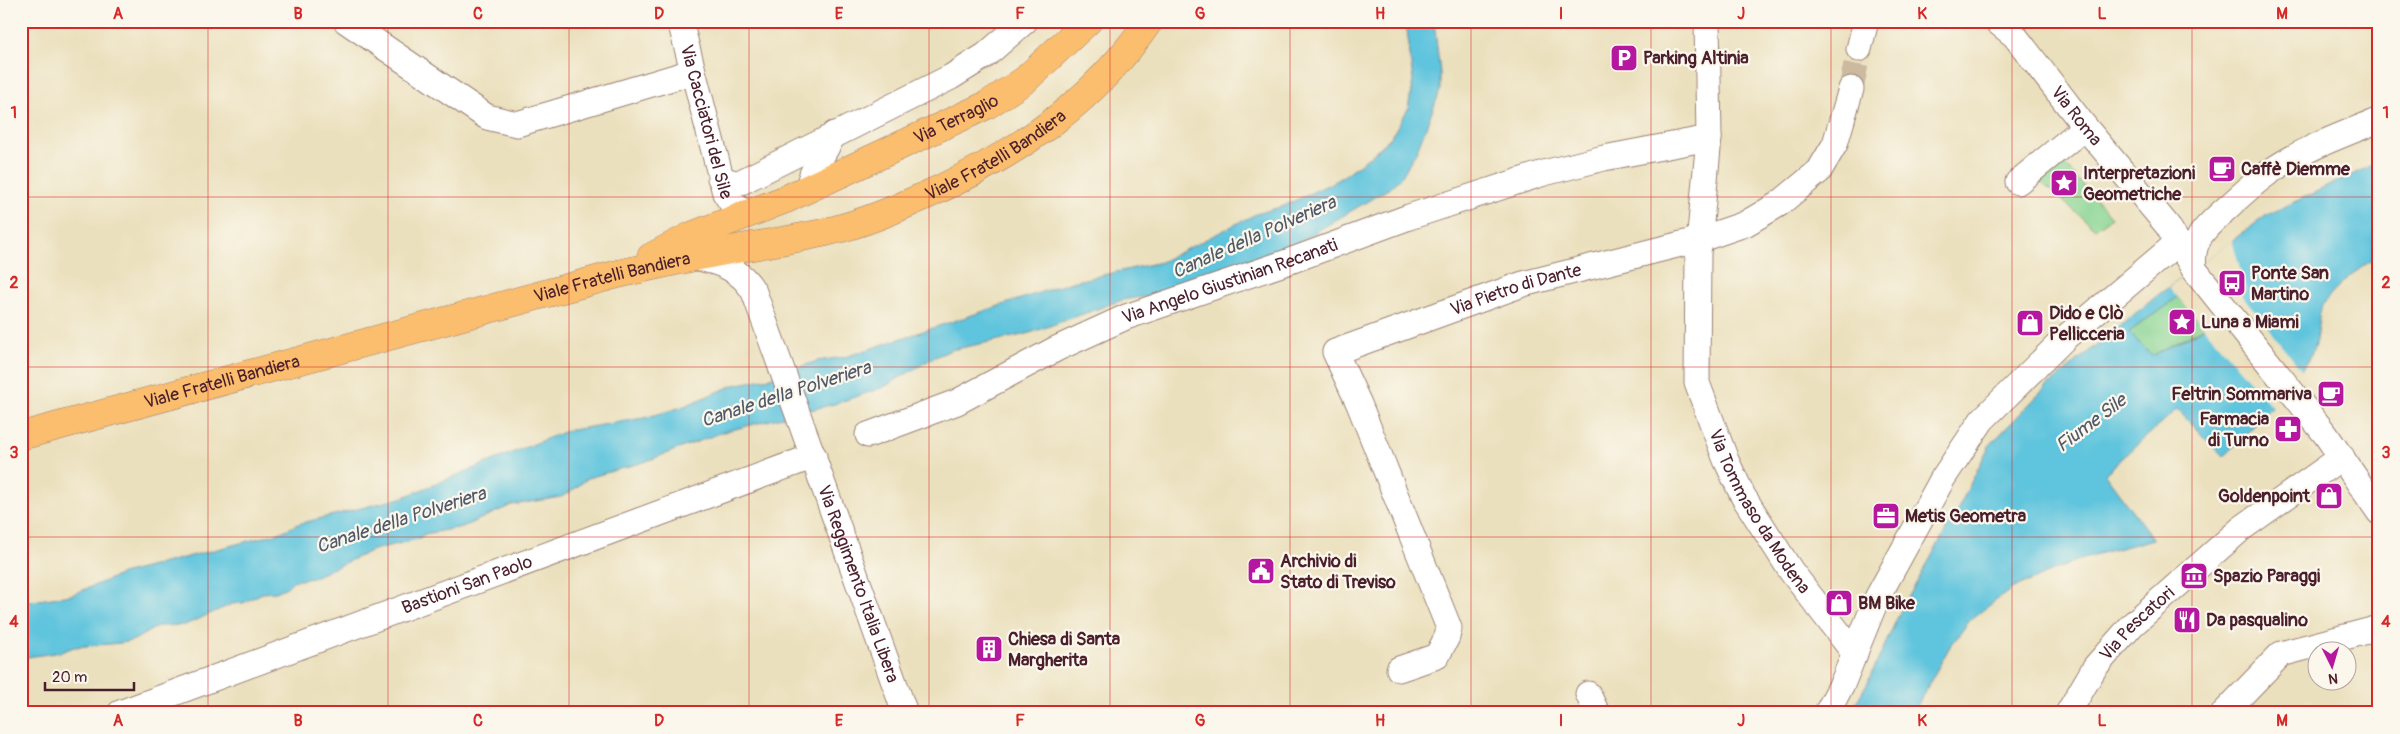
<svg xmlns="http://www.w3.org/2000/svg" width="2400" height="734" font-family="Pangolin,sans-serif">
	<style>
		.green { fill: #88d492; stroke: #697a5e }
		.water { fill: #5fc4dd; stroke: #547284; fill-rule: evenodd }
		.pier { fill: #ebe0bd }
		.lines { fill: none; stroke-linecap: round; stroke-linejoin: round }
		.street-tunnel { stroke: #cbb9a0; stroke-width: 25; stroke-dasharray: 25 12; stroke-linecap: butt }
		.street-casing { stroke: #9a8074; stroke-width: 27 }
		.primary-casing { stroke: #9a8074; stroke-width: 29 }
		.street { stroke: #fff; stroke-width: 25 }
		.primary { stroke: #fbbd6e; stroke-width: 28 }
		.grid { fill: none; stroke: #d62828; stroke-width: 1; stroke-opacity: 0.55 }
		.labels { text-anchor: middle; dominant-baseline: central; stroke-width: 4.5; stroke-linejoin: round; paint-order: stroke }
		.poi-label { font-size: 18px; font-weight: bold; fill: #4a1f2b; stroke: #fbf7ec; text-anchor: start }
		.street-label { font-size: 18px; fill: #4a1f2b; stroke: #fbf7ec }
		.water-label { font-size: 19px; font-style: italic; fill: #515969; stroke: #fbf7ec }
		.neatline { fill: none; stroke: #d62828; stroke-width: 2 }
		.grid-label { font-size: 16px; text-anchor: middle; font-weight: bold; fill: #d62828 }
	</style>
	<rect width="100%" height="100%" fill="#fbf7ec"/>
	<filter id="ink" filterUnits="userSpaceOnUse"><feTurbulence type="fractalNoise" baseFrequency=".02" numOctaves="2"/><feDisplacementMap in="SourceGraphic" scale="10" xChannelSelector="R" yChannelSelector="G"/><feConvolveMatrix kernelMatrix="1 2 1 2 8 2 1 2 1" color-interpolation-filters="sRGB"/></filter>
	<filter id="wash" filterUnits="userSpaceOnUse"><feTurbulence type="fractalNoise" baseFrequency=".0096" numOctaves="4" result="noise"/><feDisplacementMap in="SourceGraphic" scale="20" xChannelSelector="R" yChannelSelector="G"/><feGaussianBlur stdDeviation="1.12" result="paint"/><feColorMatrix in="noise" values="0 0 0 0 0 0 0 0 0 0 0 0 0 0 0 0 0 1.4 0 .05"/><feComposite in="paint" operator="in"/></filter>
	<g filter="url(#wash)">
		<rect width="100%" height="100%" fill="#ebe0bd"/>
		<g class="green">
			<path d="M2063,163l49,54 -17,12 -55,-48z"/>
			<path d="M2178,297l26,30 -52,29 -23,-24z"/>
		</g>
		<g class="water">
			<path d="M1406,21h28l6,52v18l-23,59 -15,26 -12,12 -100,59 -135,48 -33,5 -95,34 -76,16 -18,8 -49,29 -50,17 -111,28 -79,30 -56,16 -16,13 -11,6 -49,8 -50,22 -37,7 -7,5 -45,11 -61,28 -19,3 -6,6 -11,5 -14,1 -19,10 -11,1 -47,21 -27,1 -24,14 -13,3 -47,4 -13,5 -40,6v-58l5,2 45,-7 51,-21 157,-41 19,-9 103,-26 165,-67 78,-13 38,-11 52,-22 35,-7 48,-17 28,-4 227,-75 89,-20 95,-48 28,-8 54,-26 30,-22 23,-21 17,-28 5,-28z"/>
			<path d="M2379,162v93c-17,12 -48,33 -57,52 -6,14 -3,34 -11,48 -22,38 -57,71 -88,102l-46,-48 -72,65 48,65 -70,19 -70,30 -42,31 -22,29 -36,65h-63l18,-31 32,-70 56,-99 33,-67 55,-57 56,-47 58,-47 109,-80zM2178,297l26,31 -52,28 -23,-24z"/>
		</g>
		<path class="pier" d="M2232,240l14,49 -4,6 61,77 -30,36 -104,-121z"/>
	</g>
	<g filter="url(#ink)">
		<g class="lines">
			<path class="street-tunnel" d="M1851,89l8,-40"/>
			<defs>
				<g id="street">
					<path d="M346,21l141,96 30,7 175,-52"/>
					<path id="s1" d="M680,21l45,172 6,9 15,12"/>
					<path id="s2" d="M1707,21l2,117 -11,116 -1,129 29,77 17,36 48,75 64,83"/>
					<path id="s3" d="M1996,21l19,15 70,91 82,98 27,44 132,166 53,77"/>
					<path d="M1859,49l7,-28"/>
					<path d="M720,178l14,5 7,-1 210,-105 35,-22 39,-34"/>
					<path d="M2018,182l67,-55"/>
					<path d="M807,189l6,-17 21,-38"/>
					<path id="s4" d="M694,257c25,5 46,11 60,35l151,421"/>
					<path d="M2194,269c-4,-30 12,-42 33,-61 14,-13 28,-26 44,-37 32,-22 71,-36 108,-51"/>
					<path id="s5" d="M868,435l89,-33 99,-53 70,-32 164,-56 119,-44 135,-44 60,-15 105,-20"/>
					<path id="s6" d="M1399,669l38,-13 10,-19 2,-9 -90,-224 -24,-52 188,-68 178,-45 44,-15 34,-20 40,-33 16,-27 16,-55"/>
					<path d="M1588,694l9,19"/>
					<path id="s7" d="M120,713l694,-257"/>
					<path d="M1827,713l16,-31 34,-84 66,-120 39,-58 84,-83 111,-94"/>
					<path id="s8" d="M2068,713l27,-46 38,-43 109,-96 100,-71"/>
					<path d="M2224,713l57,-59 98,-26"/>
				</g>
				<g id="primary">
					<path id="s9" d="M651,257l40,-21 95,-37 201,-94 38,-25 63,-59"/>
					<path id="s10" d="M21,436l597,-162c39,-9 79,-18 118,-25 31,-6 63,-10 94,-18 34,-8 66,-22 99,-37 89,-41 164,-91 220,-173"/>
				</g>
			</defs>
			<use href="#street" class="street-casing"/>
			<use href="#primary" class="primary-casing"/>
			<use href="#street" class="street"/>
			<use href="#primary" class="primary"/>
		</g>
	</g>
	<path class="grid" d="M208,21v692M388,21v692M569,21v692M749,21v692M929,21v692M1110,21v692M1290,21v692M1471,21v692M1651,21v692M1831,21v692M2012,21v692M2192,21v692M21,197h2358M21,367h2358M21,537h2358"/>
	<defs>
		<symbol id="parking-square" viewBox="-11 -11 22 22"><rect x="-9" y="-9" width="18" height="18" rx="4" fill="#b5179e" stroke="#fbf7ec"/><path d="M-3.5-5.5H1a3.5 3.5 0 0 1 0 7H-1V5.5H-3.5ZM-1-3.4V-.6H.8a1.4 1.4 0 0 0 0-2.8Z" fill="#fff"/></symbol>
		<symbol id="cafe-square" viewBox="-11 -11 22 22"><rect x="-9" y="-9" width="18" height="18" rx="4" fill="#b5179e" stroke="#fbf7ec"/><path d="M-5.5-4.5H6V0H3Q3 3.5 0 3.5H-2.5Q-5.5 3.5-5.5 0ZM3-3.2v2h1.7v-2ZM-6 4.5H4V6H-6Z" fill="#fff"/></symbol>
		<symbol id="sight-square" viewBox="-11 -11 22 22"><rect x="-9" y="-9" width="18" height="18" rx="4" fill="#b5179e" stroke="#fbf7ec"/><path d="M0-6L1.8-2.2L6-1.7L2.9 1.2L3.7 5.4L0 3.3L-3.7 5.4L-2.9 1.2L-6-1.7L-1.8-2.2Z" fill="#fff"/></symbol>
		<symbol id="bus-square" viewBox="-11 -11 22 22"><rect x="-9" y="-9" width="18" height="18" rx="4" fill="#b5179e" stroke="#fbf7ec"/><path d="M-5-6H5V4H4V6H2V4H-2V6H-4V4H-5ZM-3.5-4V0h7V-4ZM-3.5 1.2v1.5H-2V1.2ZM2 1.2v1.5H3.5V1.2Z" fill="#fff"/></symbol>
		<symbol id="shop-square" viewBox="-11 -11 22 22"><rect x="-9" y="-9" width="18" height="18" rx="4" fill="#b5179e" stroke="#fbf7ec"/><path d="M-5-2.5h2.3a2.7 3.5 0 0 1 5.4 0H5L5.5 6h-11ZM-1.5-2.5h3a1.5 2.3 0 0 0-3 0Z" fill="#fff"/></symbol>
		<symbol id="pharmacy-square" viewBox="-11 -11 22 22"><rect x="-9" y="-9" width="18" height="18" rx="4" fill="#b5179e" stroke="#fbf7ec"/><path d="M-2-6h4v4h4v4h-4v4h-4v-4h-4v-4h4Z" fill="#fff"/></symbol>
		<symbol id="office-square" viewBox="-11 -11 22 22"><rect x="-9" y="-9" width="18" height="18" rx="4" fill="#b5179e" stroke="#fbf7ec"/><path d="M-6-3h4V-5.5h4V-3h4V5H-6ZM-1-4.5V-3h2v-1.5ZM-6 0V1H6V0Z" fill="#fff"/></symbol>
		<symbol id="civic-square" viewBox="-11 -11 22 22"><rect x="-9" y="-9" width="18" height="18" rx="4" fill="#b5179e" stroke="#fbf7ec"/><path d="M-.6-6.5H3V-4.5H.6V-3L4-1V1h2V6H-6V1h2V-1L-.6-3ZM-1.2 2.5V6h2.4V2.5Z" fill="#fff"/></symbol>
		<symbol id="museum-square" viewBox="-11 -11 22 22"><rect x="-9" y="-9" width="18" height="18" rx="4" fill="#b5179e" stroke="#fbf7ec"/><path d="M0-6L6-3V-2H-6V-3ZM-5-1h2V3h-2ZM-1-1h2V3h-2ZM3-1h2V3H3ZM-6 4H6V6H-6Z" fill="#fff"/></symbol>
		<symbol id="restaurant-square" viewBox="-11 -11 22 22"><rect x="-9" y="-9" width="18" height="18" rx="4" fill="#b5179e" stroke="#fbf7ec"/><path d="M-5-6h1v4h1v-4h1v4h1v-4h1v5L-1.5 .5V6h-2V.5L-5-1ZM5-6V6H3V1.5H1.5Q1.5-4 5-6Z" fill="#fff"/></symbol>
		<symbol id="building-square" viewBox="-11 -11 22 22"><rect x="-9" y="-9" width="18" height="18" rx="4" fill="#b5179e" stroke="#fbf7ec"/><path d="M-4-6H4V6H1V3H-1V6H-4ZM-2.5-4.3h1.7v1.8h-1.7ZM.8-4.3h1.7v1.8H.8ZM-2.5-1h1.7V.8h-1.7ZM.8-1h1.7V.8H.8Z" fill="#fff"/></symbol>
	</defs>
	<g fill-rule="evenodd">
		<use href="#parking-square" x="1608" y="42" width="32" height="32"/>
		<use href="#cafe-square" x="2206" y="153" width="32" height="32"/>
		<use href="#sight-square" x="2048" y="167" width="32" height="32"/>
		<use href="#bus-square" x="2216" y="267" width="32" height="32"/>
		<use href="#sight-square" x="2166" y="306" width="32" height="32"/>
		<use href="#shop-square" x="2014" y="307" width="32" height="32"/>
		<use href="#cafe-square" x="2315" y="378" width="32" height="32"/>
		<use href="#pharmacy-square" x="2272" y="413" width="32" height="32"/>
		<use href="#shop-square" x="2313" y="480" width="32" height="32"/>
		<use href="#office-square" x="1870" y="500" width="32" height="32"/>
		<use href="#civic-square" x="1245" y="555" width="32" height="32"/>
		<use href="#museum-square" x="2178" y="560" width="32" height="32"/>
		<use href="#shop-square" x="1823" y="587" width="32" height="32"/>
		<use href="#restaurant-square" x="2171" y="604" width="32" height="32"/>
		<use href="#building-square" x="973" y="633" width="32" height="32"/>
	</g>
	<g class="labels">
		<g class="poi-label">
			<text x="1643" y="58">Parking Altinia</text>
			<text x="2241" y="169">Caffè Diemme</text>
			<text x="2083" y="173">Interpretazioni<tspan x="2083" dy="21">Geometriche</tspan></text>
			<text x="2251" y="273">Ponte San<tspan x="2251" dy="21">Martino</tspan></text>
			<text x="2049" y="313">Dido e Clò<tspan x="2049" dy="21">Pellicceria</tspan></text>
			<text x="2201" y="322">Luna a Miami</text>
			<text x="2312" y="394" text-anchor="end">Feltrin Sommariva</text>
			<text x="2269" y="419" text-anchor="end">Farmacia<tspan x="2269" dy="21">di Turno</tspan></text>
			<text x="2310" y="496" text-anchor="end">Goldenpoint</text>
			<text x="1905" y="516">Metis Geometra</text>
			<text x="1280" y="561">Archivio di<tspan x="1280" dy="21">Stato di Treviso</tspan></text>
			<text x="2213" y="576">Spazio Paraggi</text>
			<text x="1858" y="603">BM Bike</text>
			<text x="2206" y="620">Da pasqualino</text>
			<text x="1008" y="639">Chiesa di Santa<tspan x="1008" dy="21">Margherita</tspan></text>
		</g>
		<g class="street-label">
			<text stroke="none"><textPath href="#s3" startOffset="125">Via Roma</textPath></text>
			<text stroke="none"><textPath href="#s9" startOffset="335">Via Terraglio</textPath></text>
			<text stroke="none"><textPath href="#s1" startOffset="104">Via Cacciatori del Sile</textPath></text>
			<text stroke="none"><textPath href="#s10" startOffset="1018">Viale Fratelli Bandiera</textPath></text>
			<text stroke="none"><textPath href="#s10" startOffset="612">Viale Fratelli Bandiera</textPath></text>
			<text stroke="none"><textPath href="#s5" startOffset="394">Via Angelo Giustinian Recanati</textPath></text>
			<text stroke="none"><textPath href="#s6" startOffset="561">Via Pietro di Dante</textPath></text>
			<text stroke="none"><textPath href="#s10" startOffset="208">Viale Fratelli Bandiera</textPath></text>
			<text stroke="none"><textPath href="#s2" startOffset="506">Via Tommaso da Modena</textPath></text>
			<text stroke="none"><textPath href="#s7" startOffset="370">Bastioni San Paolo</textPath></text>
			<text stroke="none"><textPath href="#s4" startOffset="382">Via Reggimento Italia Libera</textPath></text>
			<text stroke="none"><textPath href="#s8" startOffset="114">Via Pescatori</textPath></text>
		</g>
		<g class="water-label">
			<text transform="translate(1254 237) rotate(-24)">Canale della Polveriera</text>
			<text transform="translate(786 394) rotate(-18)">Canale della Polveriera</text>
			<text transform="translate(2091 423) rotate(-37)">Fiume Sile</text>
			<text transform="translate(401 520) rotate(-18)">Canale della Polveriera</text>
		</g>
	</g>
	<rect width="2400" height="734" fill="none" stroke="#fbf7ec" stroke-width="55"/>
	<g transform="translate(2332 666) rotate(175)"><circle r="24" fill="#fbf7ec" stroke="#b4a19f"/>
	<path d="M0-4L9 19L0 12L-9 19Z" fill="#b5179e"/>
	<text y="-8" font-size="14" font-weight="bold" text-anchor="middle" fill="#4a1f2b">N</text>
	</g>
	<path d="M45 682v8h89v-8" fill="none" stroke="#4a1f2b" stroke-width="2.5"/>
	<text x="52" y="682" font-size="15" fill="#4a1f2b" stroke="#fbf7ec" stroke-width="4" paint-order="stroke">20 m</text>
	<rect x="28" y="28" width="2344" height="678" class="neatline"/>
	<g class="grid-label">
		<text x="118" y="19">A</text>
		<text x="298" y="19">B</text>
		<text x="478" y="19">C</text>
		<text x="659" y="19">D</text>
		<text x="839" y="19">E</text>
		<text x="1020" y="19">F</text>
		<text x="1200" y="19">G</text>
		<text x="1380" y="19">H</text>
		<text x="1561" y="19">I</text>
		<text x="1741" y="19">J</text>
		<text x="1922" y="19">K</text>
		<text x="2102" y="19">L</text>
		<text x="2282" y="19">M</text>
		<text x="14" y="118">1</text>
		<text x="2386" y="118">1</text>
		<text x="14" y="288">2</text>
		<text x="2386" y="288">2</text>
		<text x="14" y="458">3</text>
		<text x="2386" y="458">3</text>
		<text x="14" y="627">4</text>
		<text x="2386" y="627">4</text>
		<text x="118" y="726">A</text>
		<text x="298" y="726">B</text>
		<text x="478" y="726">C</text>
		<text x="659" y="726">D</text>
		<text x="839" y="726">E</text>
		<text x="1020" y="726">F</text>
		<text x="1200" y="726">G</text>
		<text x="1380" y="726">H</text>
		<text x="1561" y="726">I</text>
		<text x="1741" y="726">J</text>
		<text x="1922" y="726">K</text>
		<text x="2102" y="726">L</text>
		<text x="2282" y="726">M</text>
	</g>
</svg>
